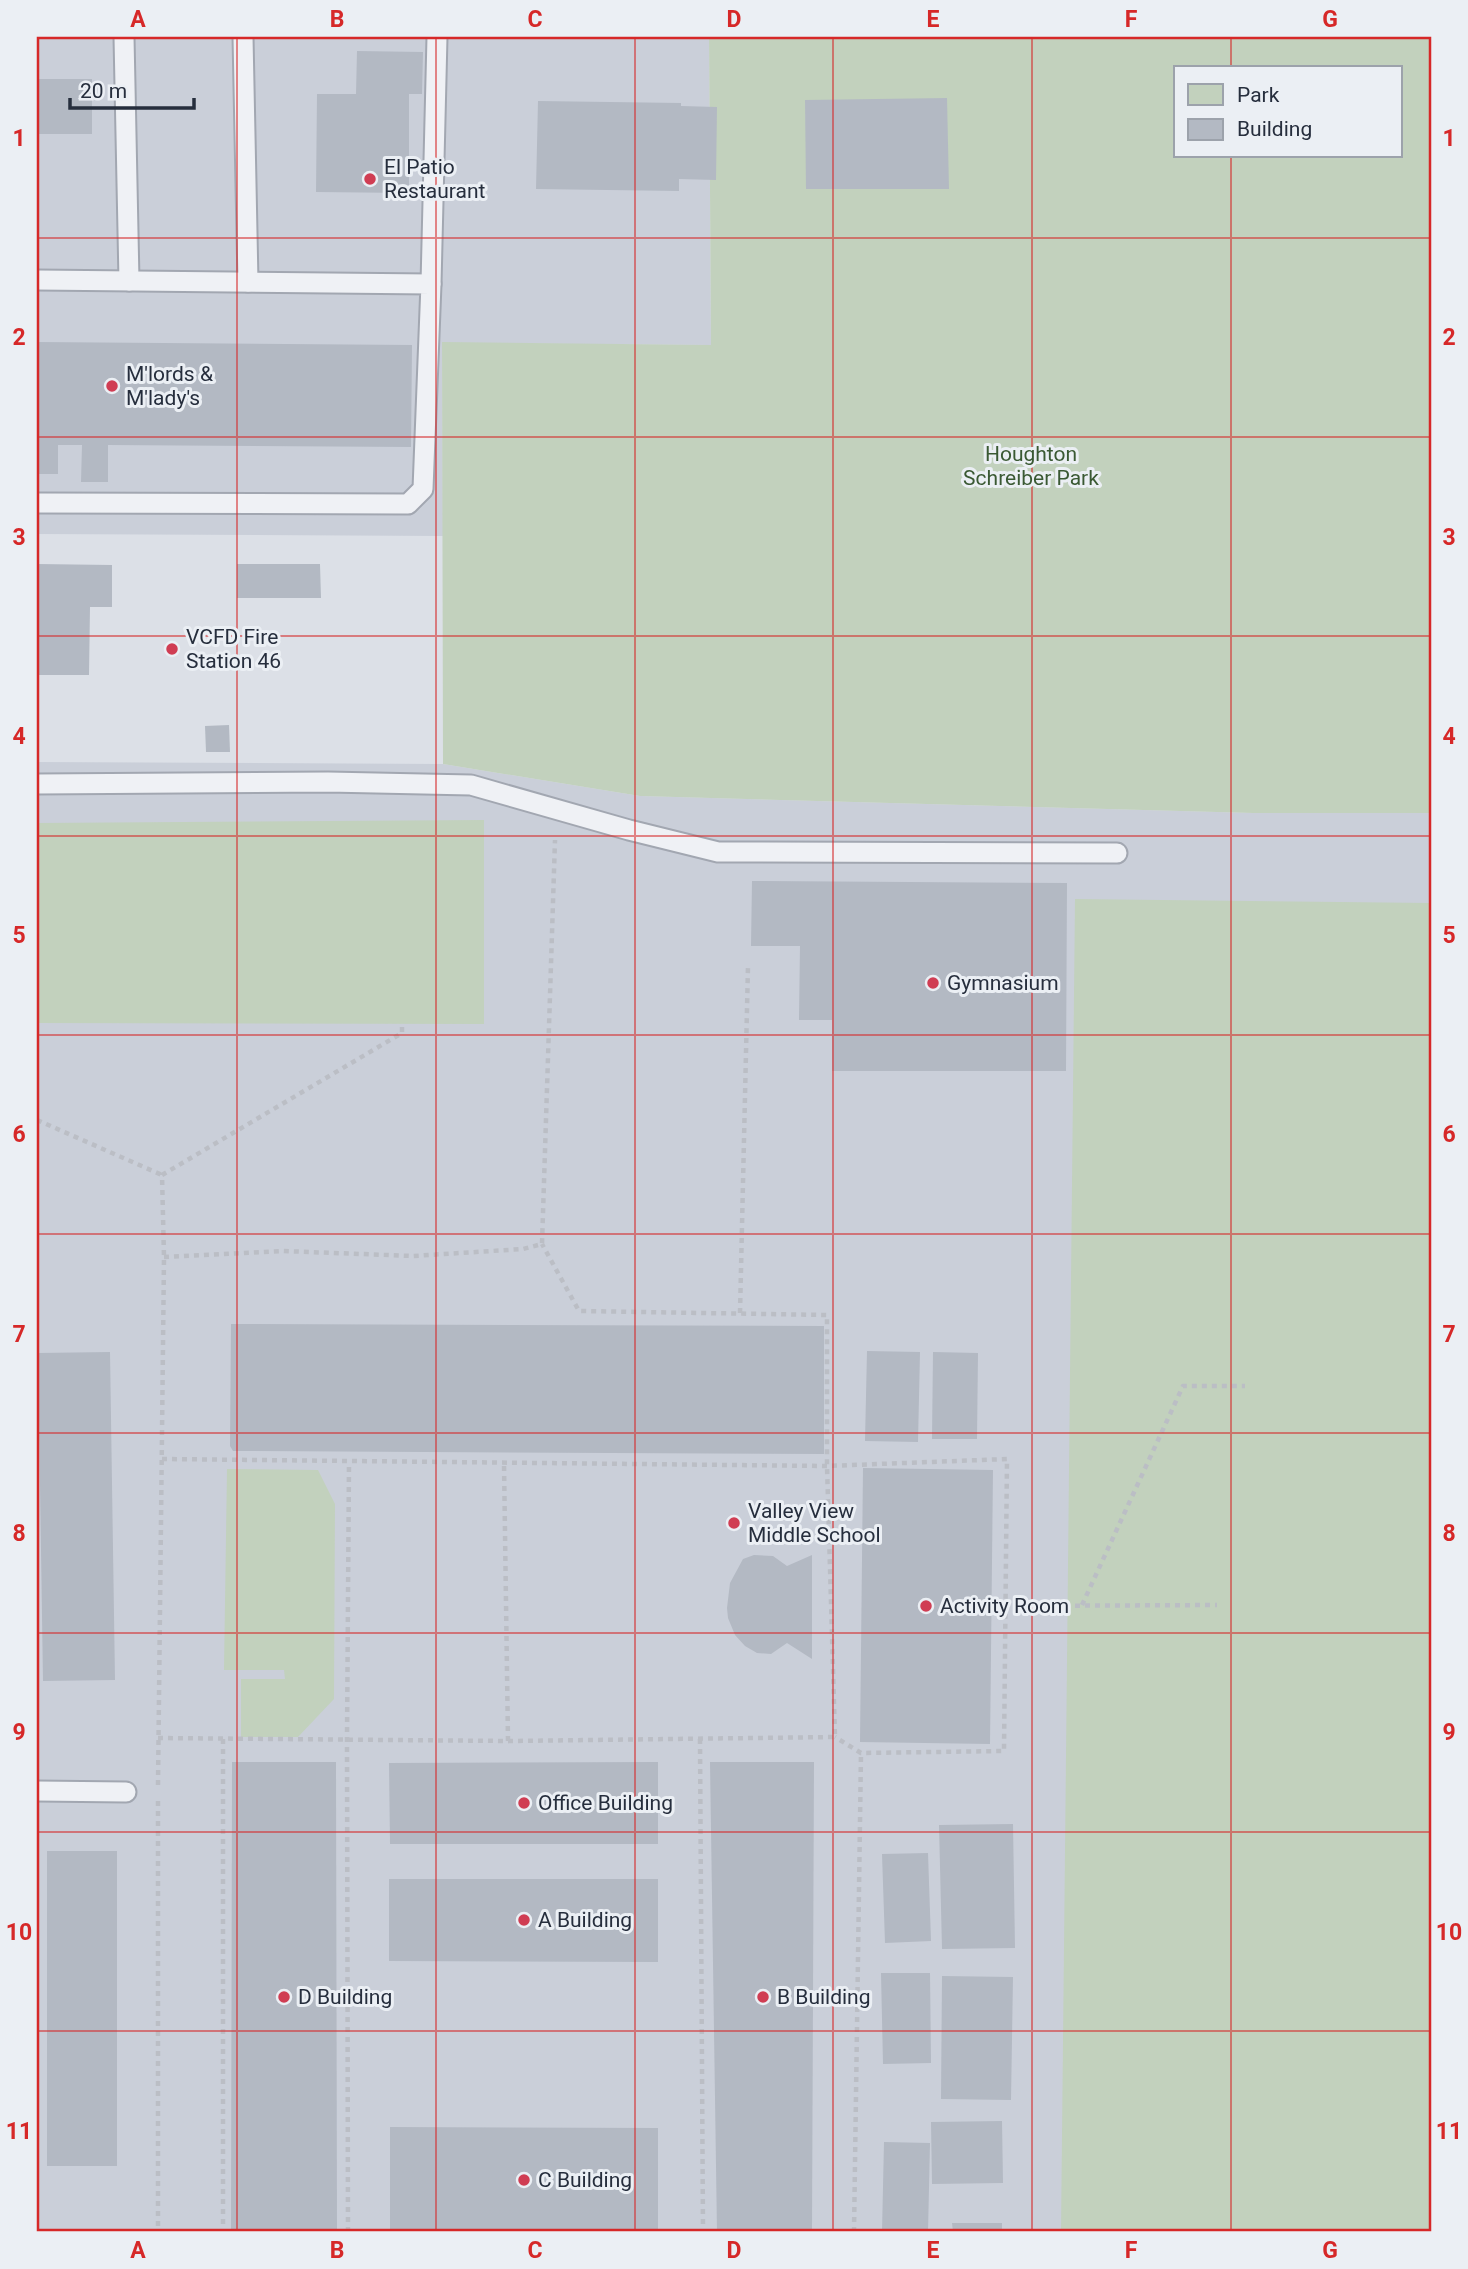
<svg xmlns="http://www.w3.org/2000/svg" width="1468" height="2269" font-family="Roboto,sans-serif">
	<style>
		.built { fill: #cacfd9 }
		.green { fill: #c2d1bd; fill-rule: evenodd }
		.building { fill: #b3b9c3 }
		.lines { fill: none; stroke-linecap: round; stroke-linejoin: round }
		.service-casing { stroke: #a2a7b1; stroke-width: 23 }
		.path { stroke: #bbbec5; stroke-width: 4.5; stroke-dasharray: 5 5; stroke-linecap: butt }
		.service { stroke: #eff1f5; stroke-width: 19 }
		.grid { fill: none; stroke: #d62828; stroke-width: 2; stroke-opacity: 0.55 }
		.poi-dot { fill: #d03d53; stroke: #ebeff4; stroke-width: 2.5 }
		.labels { text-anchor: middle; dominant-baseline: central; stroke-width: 6; stroke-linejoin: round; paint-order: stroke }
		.poi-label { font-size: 21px; fill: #262e3d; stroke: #ebeff4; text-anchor: start }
		.park-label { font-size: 21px; fill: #3a5933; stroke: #ebeff4 }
		.neatline { fill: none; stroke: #d62828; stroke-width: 2.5 }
		.grid-label { font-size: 23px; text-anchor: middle; font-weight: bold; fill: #d62828 }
	</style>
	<rect width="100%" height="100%" fill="#dce0e7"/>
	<g class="built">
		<path d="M37,37h672l2,308 -269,-2 1,193 -406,-2z"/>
		<path d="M37,762l406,2 197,32 613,17h178v1419h-1394z"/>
	</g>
	<g class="green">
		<path d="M709,37h722v776h-178l-613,-17 -197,-32 -1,-422 269,3zM1176,68h224v88h-224z"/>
		<path d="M484,820v204l-447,-1v-200z"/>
		<path d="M1075,899l356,4v1329h-370z"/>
		<path d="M227,1469l91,1 17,34 -1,195 -36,38h-57v-58h44l-1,-9h-60z"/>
	</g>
	<g class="building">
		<path d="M357,51l66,1 -1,42h-13v99l-93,-1 1,-98h39z"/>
		<rect x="37" y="79" width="55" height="55"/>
		<path d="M947,98l2,91h-143l-1,-89z"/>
		<path d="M538,101l143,2v3l36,1 -1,73 -37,-1v12l-143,-2z"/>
		<path d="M37,342l375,3 -1,102 -303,-2v37h-27l1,-37h-24v29h-21z"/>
		<path d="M37,564l75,1v42h-22l-1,68h-52z"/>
		<path d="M237,564h83l1,34h-84z"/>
		<path d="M229,725l1,27h-24l-1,-26z"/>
		<path d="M752,881l315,2 -1,188h-234v-51h-33l1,-74h-49z"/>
		<path d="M231,1324l593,2v128l-591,-3 -3,-5z"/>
		<path d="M867,1351l53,1 -2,90 -53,-1z"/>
		<path d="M110,1352l5,328 -72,1 -5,-328z"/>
		<path d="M933,1352l45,1 -1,86h-45z"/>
		<path d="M863,1468l130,2 -3,274 -130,-2z"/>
		<path d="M754,1555l19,1 14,10 25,-11v104l-25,-16 -16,11 -14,-1 -12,-7 -10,-11 -7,-17 -1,-10 3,-25 13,-24z"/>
		<path d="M232,1762h104l1,470h-106z"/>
		<path d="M658,1762v82h-268l-1,-81z"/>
		<path d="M710,1762h104l-2,470h-95z"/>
		<path d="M1013,1824l2,124 -73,1 -3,-124z"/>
		<rect x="47" y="1851" width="70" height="315"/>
		<path d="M928,1853l3,88 -46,2 -3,-89z"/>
		<path d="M389,1879h269v83l-269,-1z"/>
		<path d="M881,1973h49l1,90 -48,1z"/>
		<path d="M942,1976l71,1 -2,123 -70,-1z"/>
		<path d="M1002,2121l1,62 -71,1 -1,-62z"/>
		<path d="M390,2127l268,1v104h-268z"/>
		<path d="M884,2142l46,1 -2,89h-46z"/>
		<path d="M952,2223h50v9h-49z"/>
	</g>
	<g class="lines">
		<defs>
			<g id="service">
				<path d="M124,37l5,244"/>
				<path d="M243,37l5,245"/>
				<path d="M37,280l394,4 -8,205 -15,15 -371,-1"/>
				<path d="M431,284l6,-247"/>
				<path d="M37,784l291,-2 143,3 158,45 89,22 399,1"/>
				<path d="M37,1791l89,1"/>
			</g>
		</defs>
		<use href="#service" class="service-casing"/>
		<g class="path">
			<path d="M37,1120l125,55"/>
			<path d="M164,1257l119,-6 130,5 110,-7 19,-5 13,-404"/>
			<path d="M740,1313l8,-347"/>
			<path d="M162,1459l665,7 180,-7 -3,292 -143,2 -26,-16"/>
			<path d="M1082,1605l101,-219h62"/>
			<path d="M1005,1606l212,-1"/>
			<path d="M158,1738l350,3 -4,-278"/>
			<path d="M223,1739v493"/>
			<path d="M700,1739l3,493"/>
			<path d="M508,1741l327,-4 -8,-271v-151l-248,-4 -37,-67"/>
			<path d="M158,1785l6,-528 -2,-82 240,-142v-9"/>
			<path d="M158,1801v431"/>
			<path d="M348,2232l-1,-493 2,-277"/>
			<path d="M854,2232l7,-479"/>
		</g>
		<use href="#service" class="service"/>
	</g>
	<path class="grid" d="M237,37v2195M436,37v2195M635,37v2195M833,37v2195M1032,37v2195M1231,37v31M1231,156v2076M37,238h1394M37,437h1394M37,636h1394M37,836h1394M37,1035h1394M37,1234h1394M37,1433h1394M37,1633h1394M37,1832h1394M37,2031h1394"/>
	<g class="poi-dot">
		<circle cx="370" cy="179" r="7"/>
		<circle cx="112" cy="386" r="7"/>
		<circle cx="172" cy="649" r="7"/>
		<circle cx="933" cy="983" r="7"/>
		<circle cx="734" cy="1523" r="7"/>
		<circle cx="926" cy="1606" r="7"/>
		<circle cx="524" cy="1803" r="7"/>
		<circle cx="524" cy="1920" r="7"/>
		<circle cx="284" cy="1997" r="7"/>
		<circle cx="763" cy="1997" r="7"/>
		<circle cx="524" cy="2180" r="7"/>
	</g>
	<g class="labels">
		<g class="poi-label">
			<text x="384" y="167">El Patio<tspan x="384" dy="24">Restaurant</tspan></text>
			<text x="126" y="374">M'lords &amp;<tspan x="126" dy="24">M'lady's</tspan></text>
			<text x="186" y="637">VCFD Fire<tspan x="186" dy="24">Station 46</tspan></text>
			<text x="947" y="983">Gymnasium</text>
			<text x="748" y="1511">Valley View<tspan x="748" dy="24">Middle School</tspan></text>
			<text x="940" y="1606">Activity Room</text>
			<text x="538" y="1803">Office Building</text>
			<text x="538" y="1920">A Building</text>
			<text x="298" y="1997">D Building</text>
			<text x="777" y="1997">B Building</text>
			<text x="538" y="2180">C Building</text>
		</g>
		<g class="park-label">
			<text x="1031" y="454">Houghton<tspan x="1031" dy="24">Schreiber Park</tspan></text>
		</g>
	</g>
	<rect width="1468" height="2269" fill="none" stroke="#ebeff4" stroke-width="77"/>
	<rect x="1174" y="66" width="228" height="91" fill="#ebeff4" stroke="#9ca2ab" stroke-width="2"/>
	<rect x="1188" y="84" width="35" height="21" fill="#c2d1bd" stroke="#9ca2ab" stroke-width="2"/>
	<text x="1237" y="102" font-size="21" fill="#262e3d">Park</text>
	<rect x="1188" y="119" width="35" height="21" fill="#b3b9c3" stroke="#9ca2ab" stroke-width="2"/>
	<text x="1237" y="136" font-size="21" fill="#262e3d">Building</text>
	<path d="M70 98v10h124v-10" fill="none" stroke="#262e3d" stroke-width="3.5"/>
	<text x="80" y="98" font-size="21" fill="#262e3d" stroke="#ebeff4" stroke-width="5" paint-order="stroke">20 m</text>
	<rect x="38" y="38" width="1392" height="2192" class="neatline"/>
	<g class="grid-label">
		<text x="138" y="27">A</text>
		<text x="337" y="27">B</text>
		<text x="535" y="27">C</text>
		<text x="734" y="27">D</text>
		<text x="933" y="27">E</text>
		<text x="1131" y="27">F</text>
		<text x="1330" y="27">G</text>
		<text x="19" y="146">1</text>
		<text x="1449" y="146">1</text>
		<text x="19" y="345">2</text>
		<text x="1449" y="345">2</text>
		<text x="19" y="545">3</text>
		<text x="1449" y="545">3</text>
		<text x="19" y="744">4</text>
		<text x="1449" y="744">4</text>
		<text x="19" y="943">5</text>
		<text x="1449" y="943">5</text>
		<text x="19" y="1142">6</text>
		<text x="1449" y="1142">6</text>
		<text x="19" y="1342">7</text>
		<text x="1449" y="1342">7</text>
		<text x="19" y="1541">8</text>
		<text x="1449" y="1541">8</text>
		<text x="19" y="1740">9</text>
		<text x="1449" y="1740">9</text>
		<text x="19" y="1940">10</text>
		<text x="1449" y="1940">10</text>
		<text x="19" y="2139">11</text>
		<text x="1449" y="2139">11</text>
		<text x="138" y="2258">A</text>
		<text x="337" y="2258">B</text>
		<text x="535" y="2258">C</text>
		<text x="734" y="2258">D</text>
		<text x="933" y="2258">E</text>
		<text x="1131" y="2258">F</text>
		<text x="1330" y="2258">G</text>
	</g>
</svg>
